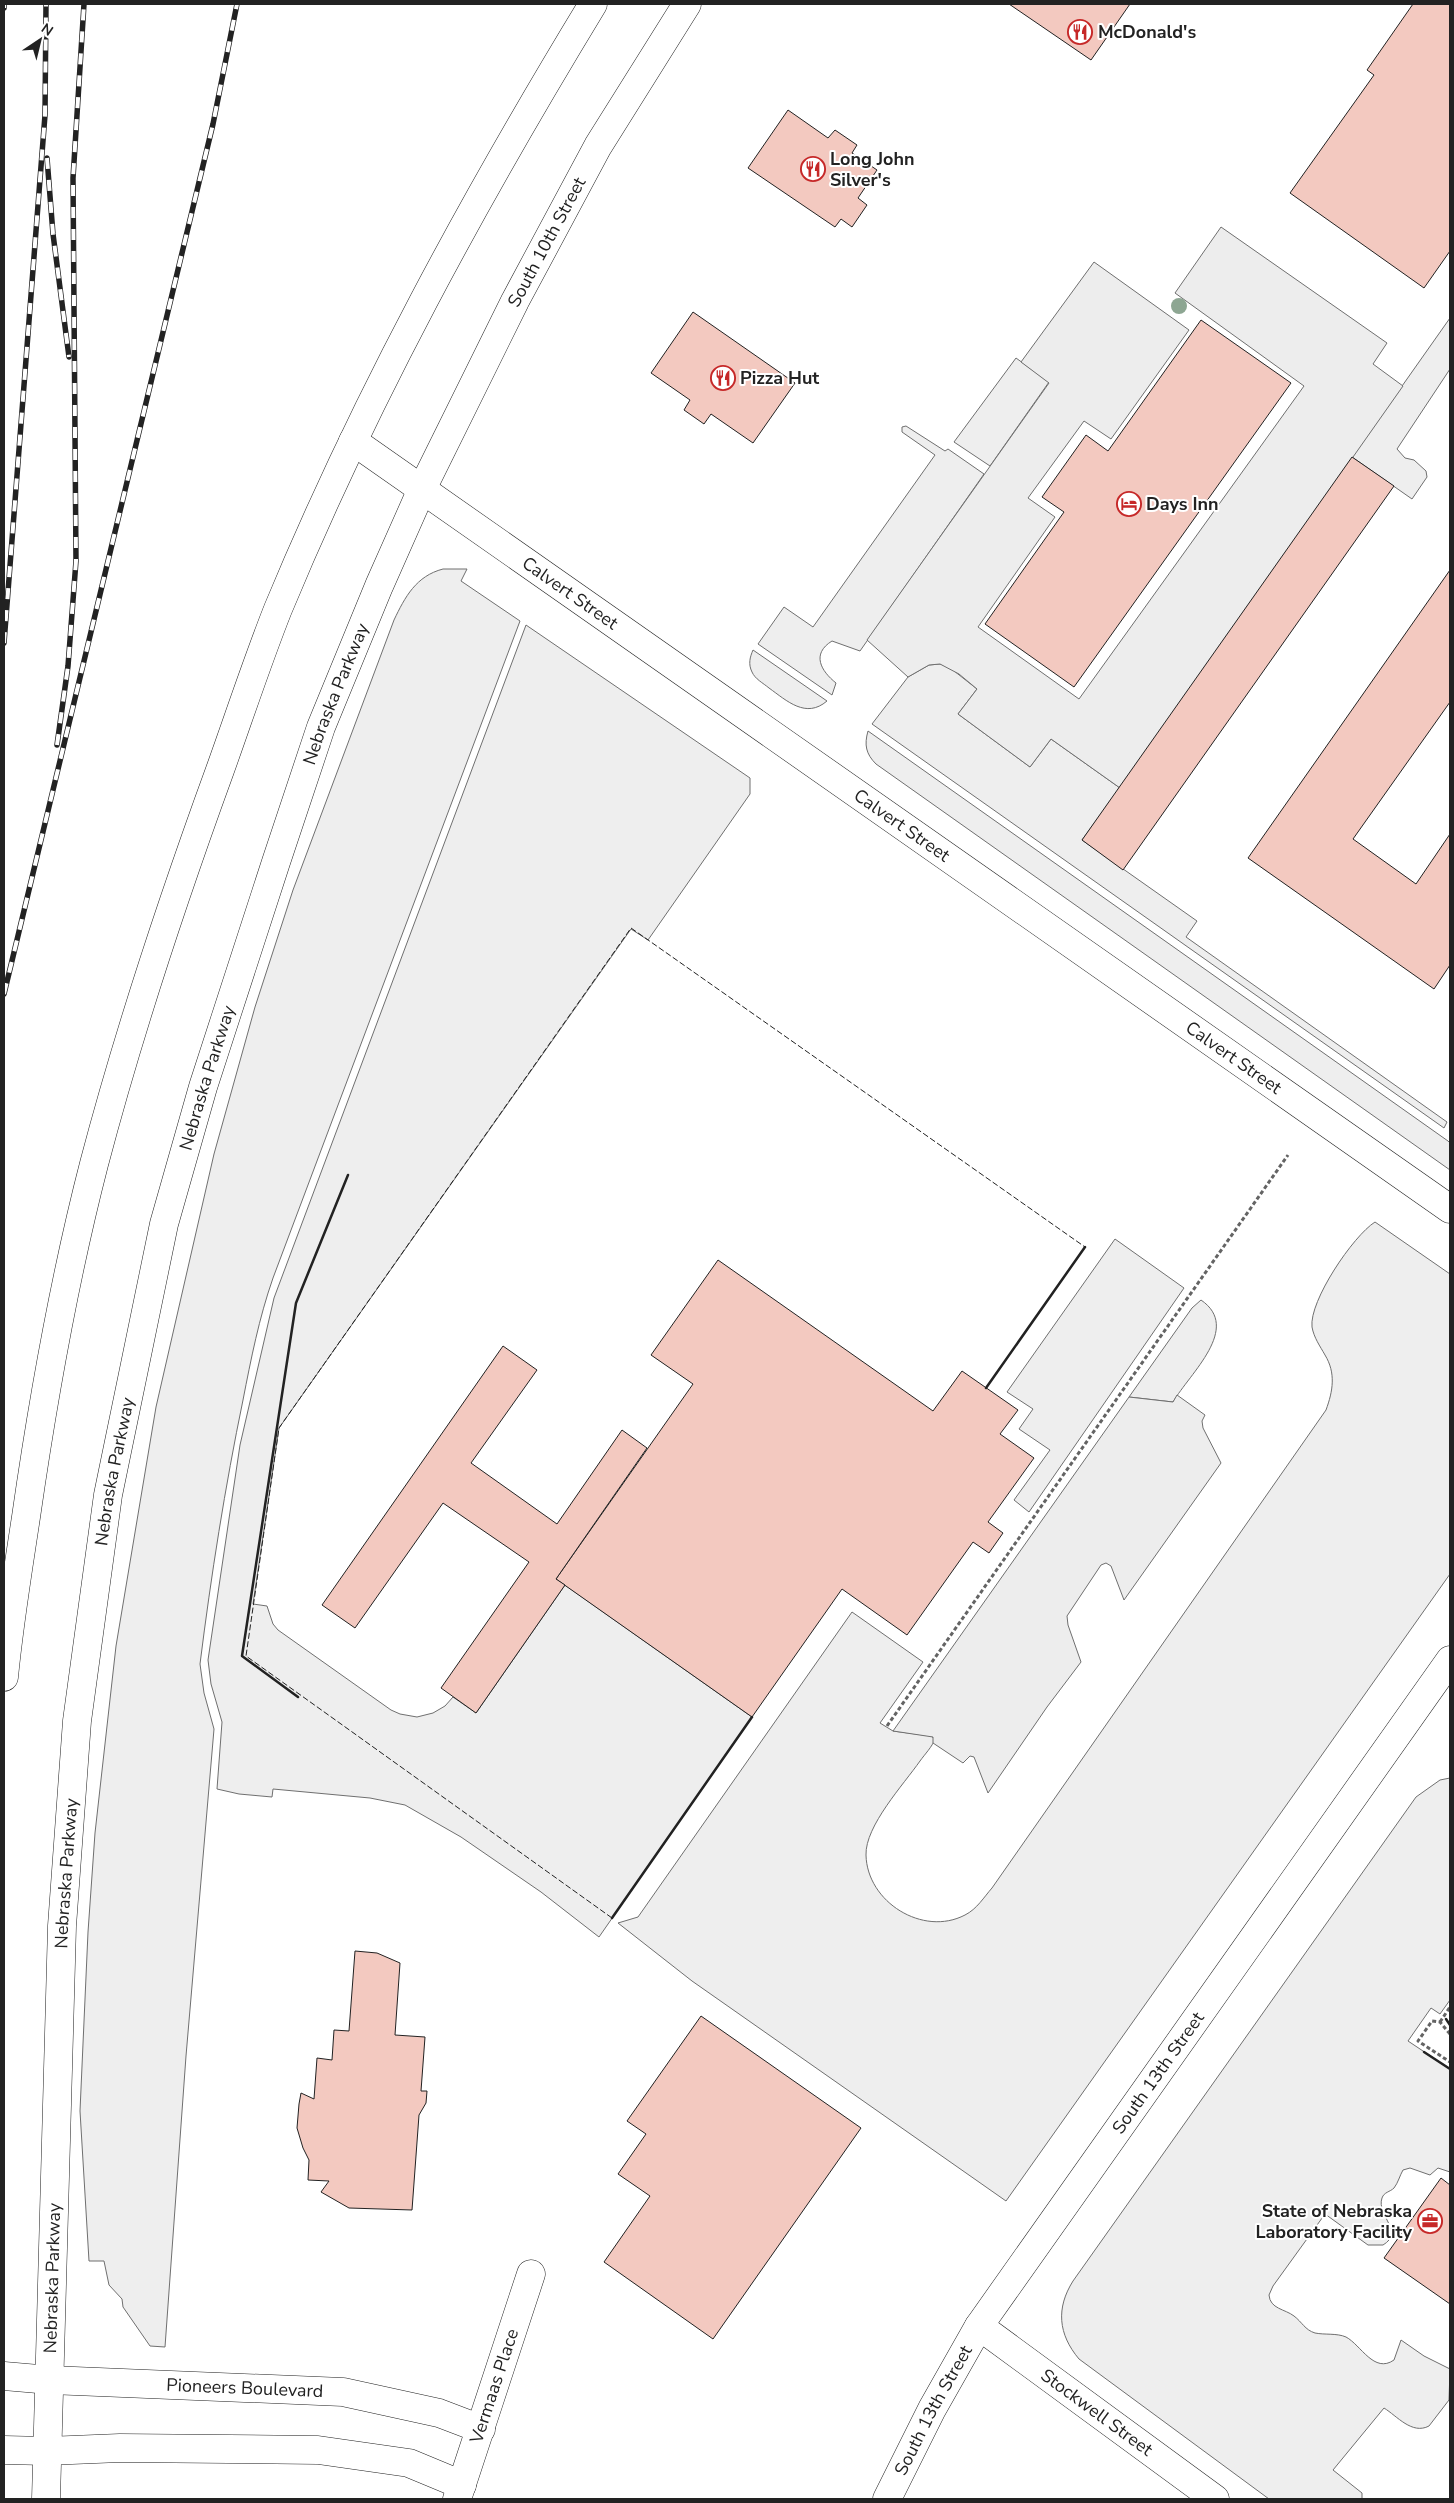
<svg xmlns="http://www.w3.org/2000/svg" width="1454" height="2503" font-family="'Nunito Sans',sans-serif">
	<style>
		.green { fill: #eee; stroke: #6f6f6f }
		.parking { fill: #ededed; stroke: #6f6f6f }
		.building { fill: #f3c9c0; stroke: #222 }
		.lines { fill: none; stroke-linecap: round; stroke-linejoin: round }
		.minor-casing { stroke: #222; stroke-width: 29 }
		.major-casing { stroke: #222; stroke-width: 29 }
		.path { stroke: #646464; stroke-width: 3; stroke-dasharray: 4 2.5; stroke-linecap: butt }
		.minor { stroke: #fff; stroke-width: 28 }
		.major { stroke: #fff; stroke-width: 28 }
		.rail-casing { stroke: #222; stroke-width: 5.5 }
		.rail { stroke: #fff; stroke-width: 4; stroke-dasharray: 11; stroke-linecap: butt }
		.fence { stroke: #222; stroke-width: 1; stroke-dasharray: 6 2.5; stroke-linecap: butt }
		.wall { stroke: #222; stroke-width: 2.5 }
		.tree { fill: #8da692 }
		.labels { text-anchor: middle; dominant-baseline: central; stroke-width: 4; stroke-linejoin: round; paint-order: stroke }
		.poi-label { font-size: 18px; font-weight: bold; fill: #222; stroke: #fff; text-anchor: start }
		.street-label { font-size: 18px; fill: #222; stroke: #fff }
	</style>
	<rect width="100%" height="100%" fill="#fff"/>
	<g class="green">
		<path d="M1450,318v51l-53,80 8,9 9,2 12,11 1,6 -15,22 -60,-42z"/>
		<path d="M1016,358l33,24 -59,84 -36,-24z"/>
		<path d="M906,426l39,25 3,-2 36,25 -124,177 -28,-10c-21,13 -11,30 4,42l-4,12 -74,-51 26,-37 29,20 122,-172 -33,-23v-5z"/>
		<path d="M443,569h24l-6,12 59,40 -247,657c-14,40 -22,81 -30,122 -18,87 -32,176 -43,264l4,29 10,36 -28,327 -21,291 -15,-1 -27,-39 -1,-8 -13,-14 -5,-24h-15l-9,-150 8,-179 7,-99 21,-187 40,-239 58,-253 41,-147 38,-117 101,-270c11,-23 22,-44 49,-51z"/>
		<path d="M526,625l224,153v16l-102,146 -17,-11 -352,499 -26,176 14,2 6,18 5,6 113,80 9,4 17,3 16,-4 12,-7 8,-9 23,16 89,-128 187,132 -153,220 -58,-45 -80,-55 -56,-32 -35,-7 -97,-9 -1,8 -33,-3 -22,-5 5,-67 -11,-38 -3,-24 32,-215 34,-147z"/>
		<path d="M753,650l74,51c-21,18 -40,0 -58,-13 -6,-5 -14,-9 -17,-16 -4,-8 -2,-15 1,-22z"/>
		<path d="M940,664l9,3 28,22 -19,25 72,53 21,-28 69,49 -38,52 115,81 -11,16 261,185 -3,6 -572,-404 36,-47 21,-12z"/>
		<path d="M868,731l580,410 2,2v27l-574,-406c-10,-10 -12,-19 -8,-33z"/>
		<path d="M1375,1222l75,52v300l-444,627 -314,-220 -74,-58 20,-6 214,-305 71,50 -43,61 13,8 38,5 4,3c-3,8 -10,15 -15,22 -16,23 -55,65 -54,94 1,47 57,82 99,60 12,-6 19,-18 27,-27l334,-478c7,-19 10,-37 -1,-55 -5,-9 -11,-17 -13,-28 -3,-26 41,-91 63,-105z"/>
		<path d="M1115,1239l69,49 -155,224 -15,-12 36,-50 -31,-21 14,-20 -26,-17z"/>
		<path d="M1201,1300c41,28 -11,73 -28,102l-44,-5 63,-89z"/>
		<path d="M1450,1778v222l-10,14 -9,-6 -23,33 42,28v103l-12,-4 -8,7 -20,-7 -7,2c-3,5 -5,13 -9,18 -4,4 -10,4 -12,10 -6,17 23,34 1,47h-15l-43,-31 -52,72 -4,9c1,14 16,14 25,21 8,6 11,14 21,17 10,2 22,0 31,4 15,8 28,37 48,23l7,-20 23,16 26,13 -1,31 -20,26c-17,9 -32,-10 -45,-18l-51,62 29,23v6h-93l-190,-140c-21,-25 -23,-51 -6,-78l343,-484 24,-17z"/>
	</g>
	<g class="parking">
		<path d="M1221,227l166,116 -14,21 30,22 -283,402 -69,-49 -21,28 -72,-53 19,-25 -18,-15 -19,-10 -11,1 -21,12 -41,-37 182,-257 -28,-21 73,-100 95,68 -78,109 -27,-18 -56,77 27,19 -77,110 101,72 225,-313 -129,-93z"/>
		<path d="M1177,1395l28,20 -3,6 1,7 18,35 -97,137 -13,-34 -5,-3 -5,2 -34,51 1,9 13,37 -34,45 -59,86 -14,-36 -4,-1 -7,7 -30,-20v-6l-40,-6 236,-334 44,5z"/>
	</g>
	<g class="building">
		<path d="M1009,4h121l-39,56z"/>
		<path d="M1413,4h37v247l-26,37 -134,-95 84,-118 -7,-5z"/>
		<path d="M788,110l40,28 7,-8 22,15 -5,8 25,17 -19,28 9,7 -15,22 -11,-8 -6,8 -87,-59z"/>
		<path d="M693,312l102,71 -42,60 -42,-29 -7,10 -20,-14 6,-10 -39,-27z"/>
		<path d="M1201,320l90,63 -217,304 -89,-63 79,-112 -22,-15 44,-62 22,16z"/>
		<path d="M1352,457l42,29 -271,384 -41,-30z"/>
		<path d="M1450,570v132l-97,137 63,45 34,-50v131l-16,24 -186,-131z"/>
		<path d="M718,1260l215,151 29,-40 56,39 -18,24 34,24 -46,64 15,11 -14,20 -16,-11 -66,93 -65,-46 -90,128 -196,-138 137,-195 -42,-29z"/>
		<path d="M503,1346l34,24 -66,93 86,61 65,-94 25,18 -91,131 9,6 -89,128 -35,-25 88,-126 -86,-59 -88,125 -33,-23z"/>
		<path d="M355,1951l22,2 23,10 -5,72 30,2 -4,54h6l-1,12 -7,12 -7,95 -63,-2 -28,-16 8,-11 -21,-1 1,-20 -6,-12 -6,-20 2,-24 2,-11 13,6 3,-41 15,2 2,-30 15,1z"/>
		<path d="M701,2016l160,112 -148,211 -109,-77 46,-66 -32,-22 28,-40 -19,-13z"/>
		<path d="M1441,2178l9,7v119l-66,-46z"/>
	</g>
	<g class="lines">
		<defs>
			<g id="minor">
				<path id="s1" d="M353,441l1097,768"/>
				<path id="s2" d="M979,2326l236,173"/>
				<path id="s3" d="M50,2380l293,12 96,21 42,16"/>
				<path d="M47,2451l73,-3 198,2 91,13 53,22"/>
				<path id="s4" d="M457,2499l74,-225"/>
			</g>
			<g id="major">
				<path d="M4,1677c5,-53 14,-107 22,-160 17,-118 38,-237 68,-353 35,-133 79,-265 126,-394 19,-53 37,-108 58,-161 87,-210 197,-411 315,-605"/>
				<path d="M4,2376l46,4"/>
				<path d="M4,2450l43,1"/>
				<path id="s5" d="M46,2499l16,-573 15,-205 31,-226 56,-271 39,-137 73,-225 45,-135 58,-141 43,-97 93,-188 83,-155 89,-142"/>
				<path id="s6" d="M887,2499l45,-90 47,-83 471,-666"/>
			</g>
		</defs>
		<use href="#minor" class="minor-casing"/>
		<use href="#major" class="major-casing"/>
		<g class="path">
			<path d="M887,1726l401,-571"/>
			<path d="M1440,2022l10,-15"/>
			<path d="M1450,2034l-10,-12 -8,-1 -14,20 32,21"/>
		</g>
		<use href="#minor" class="minor"/>
		<use href="#major" class="major"/>
		<defs>
			<g id="rail">
				<path d="M4,8v-4"/>
				<path d="M47,158l6,76 16,123"/>
				<path d="M4,643l41,-528 1,-111"/>
				<path d="M57,745l11,-79 8,-105 -3,-383 11,-174"/>
				<path d="M4,994l209,-870 24,-120"/>
			</g>
		</defs>
		<use href="#rail" class="rail-casing"/>
		<use href="#rail" class="rail"/>
		<path class="fence" d="M612,1918l-366,-262 33,-228 352,-500 454,319"/>
		<g class="wall">
			<path d="M986,1388l99,-141"/>
			<path d="M298,1697l-56,-41 54,-353 52,-128"/>
			<path d="M612,1918l140,-201"/>
			<path d="M1446,2019l4,6"/>
			<path d="M1424,2052l26,17"/>
		</g>
	</g>
	<circle class="tree" cx="1179" cy="306" r="8"/>
	<defs>
		<symbol id="restaurant-ring" viewBox="-11 -11 22 22"><circle r="9.5" fill="#fff" stroke="#c62828" stroke-width="1.5"/><path d="M-5-6h1v4h1v-4h1v4h1v-4h1v5L-1.5 .5V6h-2V.5L-5-1ZM5-6V6H3V1.5H1.5Q1.5-4 5-6Z" fill="#c62828"/></symbol>
		<symbol id="hotel-ring" viewBox="-11 -11 22 22"><circle r="9.5" fill="#fff" stroke="#c62828" stroke-width="1.5"/><path d="M-6-4.5h1.5V1H6V5H4.5V3h-9V5H-6ZM-4 0a1.8 1.8 0 1 1 3.6 0ZM.5 0V-2.5h3Q6-2.5 6 0Z" fill="#c62828"/></symbol>
		<symbol id="office-ring" viewBox="-11 -11 22 22"><circle r="9.5" fill="#fff" stroke="#c62828" stroke-width="1.5"/><path d="M-6-3h4V-5.5h4V-3h4V5H-6ZM-1-4.5V-3h2v-1.5ZM-6 0V1H6V0Z" fill="#c62828"/></symbol>
	</defs>
	<g fill-rule="evenodd">
		<use href="#restaurant-ring" x="1066" y="18" width="28" height="28"/>
		<use href="#restaurant-ring" x="799" y="155" width="28" height="28"/>
		<use href="#restaurant-ring" x="709" y="364" width="28" height="28"/>
		<use href="#hotel-ring" x="1115" y="490" width="28" height="28"/>
		<use href="#office-ring" x="1416" y="2207" width="28" height="28"/>
	</g>
	<g class="labels">
		<g class="poi-label">
			<text x="1098" y="32">McDonald's</text>
			<text x="830" y="159">Long John<tspan x="830" dy="21">Silver's</tspan></text>
			<text x="740" y="378">Pizza Hut</text>
			<text x="1146" y="504">Days Inn</text>
			<text x="1412" y="2211" text-anchor="end">State of Nebraska<tspan x="1412" dy="21">Laboratory Facility</tspan></text>
		</g>
		<g class="street-label">
			<text stroke="none"><textPath href="#s5" startOffset="2340">South 10th Street</textPath></text>
			<text stroke="none"><textPath href="#s1" startOffset="265">Calvert Street</textPath></text>
			<text stroke="none"><textPath href="#s5" startOffset="1841">Nebraska Parkway</textPath></text>
			<text stroke="none"><textPath href="#s1" startOffset="670">Calvert Street</textPath></text>
			<text stroke="none"><textPath href="#s1" startOffset="1075">Calvert Street</textPath></text>
			<text stroke="none"><textPath href="#s5" startOffset="1436">Nebraska Parkway</textPath></text>
			<text stroke="none"><textPath href="#s5" startOffset="1031">Nebraska Parkway</textPath></text>
			<text stroke="none"><textPath href="#s5" startOffset="626">Nebraska Parkway</textPath></text>
			<text stroke="none"><textPath href="#s6" startOffset="506">South 13th Street</textPath></text>
			<text stroke="none"><textPath href="#s5" startOffset="221">Nebraska Parkway</textPath></text>
			<text stroke="none"><textPath href="#s4" startOffset="119">Vermaas Place</textPath></text>
			<text stroke="none"><textPath href="#s3" startOffset="195">Pioneers Boulevard</textPath></text>
			<text stroke="none"><textPath href="#s6" startOffset="100">South 13th Street</textPath></text>
			<text stroke="none"><textPath href="#s2" startOffset="146">Stockwell Street</textPath></text>
		</g>
	</g>
	<rect width="1454" height="2503" fill="none" stroke="#222222" stroke-width="10"/>
	<g transform="translate(40 40) rotate(35)" stroke="#ffffff" stroke-width="4" paint-order="stroke">
	<path d="M0-4L9 19L0 12L-9 19Z" fill="#222222"/>
	<text y="-8" font-size="14" font-weight="bold" text-anchor="middle" fill="#222222">N</text>
	</g>
</svg>
